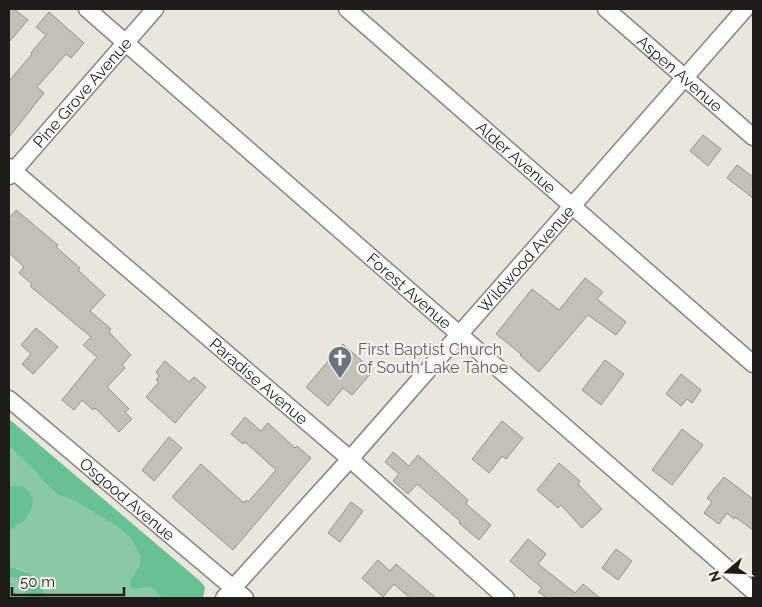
<svg xmlns="http://www.w3.org/2000/svg" width="762" height="607" font-family="Raleway,sans-serif">
	<style>
		.green { fill: #8bc9a6 }
		.forest { fill: #67c192 }
		.building { fill: #c3c0b8; stroke: #95928b }
		.lines { fill: none; stroke-linecap: round; stroke-linejoin: round }
		.street-casing { stroke: #88857e; stroke-width: 19 }
		.street { stroke: #fff; stroke-width: 16 }
		.labels { text-anchor: middle; dominant-baseline: central; stroke-width: 4.5; stroke-linejoin: round; paint-order: stroke }
		.street-label { font-size: 16px; fill: #1e1d1a; stroke: #f7f3ec }
		.worship-label { font-size: 16px; fill: #5b616d; stroke: #f7f3ec; text-anchor: start }
	</style>
	<rect width="100%" height="100%" fill="#e9e6de"/>
	<g class="green">
		<path d="M9,446l22,21 16,18 11,10 15,5 46,28 11,10 5,8 5,11v8l-4,8v16l15,-2 11,11h-117l-20,-27 -16,-5v-36l12,-6 -6,-39 -6,1z"/>
		<path d="M13,576l8,2 5,4v16h-17v-21z"/>
	</g>
	<g class="forest">
		<path d="M9,419l191,162 5,6 -2,11h-41l-11,-11 -15,2 -5,-2 -2,-4 11,-18v-8l-5,-11 -5,-8 -11,-10 -46,-28 -15,-5 -11,-10 -16,-18 -22,-21z"/>
		<path d="M15,485c31,5 16,38 -6,45v-44z"/>
		<path d="M9,566c20,7 32,9 36,32h-19v-16l-5,-4 -12,-1z"/>
	</g>
	<g class="building">
		<path d="M9,9h5l14,11 -19,22z"/>
		<path d="M49,12l35,31 -13,15 -5,-4 -29,33 7,6 -35,44v-56l23,-27 -1,-1 15,-18 -10,-8z"/>
		<path d="M703,135l18,14 -13,17 -18,-15z"/>
		<path d="M737,165l16,12v21l-26,-20z"/>
		<path d="M16,210l42,35 -2,2 24,21 -2,2 27,25 -15,16 21,18 -2,3 22,23 -9,10 3,3 -18,19 22,22 -4,3 7,7 -13,13 -24,-24 -2,2 -11,-10 -8,10 -12,-10 35,-43 -14,-12 8,-8 -61,-51 2,-2 -13,-11 5,-6 -15,-14v-35z"/>
		<path d="M585,278l18,14 -6,7 29,23 -10,13 -28,-20 -49,57 -19,-17 1,-1 -25,-20 36,-45 27,21z"/>
		<path d="M36,328l22,19 -25,27 -11,-10 9,-10 -10,-9z"/>
		<path d="M343,344l30,27 -21,24 -9,-7 -15,18 -22,-19z"/>
		<path d="M605,360l19,14 -23,31 -19,-15z"/>
		<path d="M165,361l24,21 5,-5 12,10 -31,36 -29,-26 13,-15 -3,-2 3,-4 -3,-4z"/>
		<path d="M681,374l20,16 -9,13 -5,-4 -6,7 -15,-12z"/>
		<path d="M245,417l16,14 7,-8 27,25 2,-2 14,12 -78,92 -61,-53 29,-33 43,39 2,-3 2,2 28,-32 -31,-28 -2,2 -12,-10z"/>
		<path d="M502,421l21,17 -17,21 -4,-3 -13,17 -17,-14z"/>
		<path d="M682,429l21,16 -31,40 -20,-15z"/>
		<path d="M169,437l13,11 -28,33 -12,-11z"/>
		<path d="M393,452l16,14 9,-11 50,45 -2,4 25,21 -12,15 -20,-17 1,-2 -43,-37 -9,10 -15,-13 6,-7 -14,-12z"/>
		<path d="M559,463l21,18 -2,3 24,25 -20,19 -21,-23 -3,3 -21,-18z"/>
		<path d="M724,477l29,22v31l-18,-13 -1,2 -7,-6 -8,11 -15,-11 8,-11 -5,-4z"/>
		<path d="M351,502l12,9 -23,31 -12,-9z"/>
		<path d="M528,539l18,15 -8,10 37,29 8,-9 17,14h-53l-9,-6 4,-4 -32,-27z"/>
		<path d="M616,549l16,12 -14,19 -16,-12z"/>
		<path d="M378,560l12,11 6,-7 40,34h-26l-16,-14 -11,13 -21,-19z"/>
	</g>
	<g class="lines">
		<defs>
			<g id="street">
				<path id="s1" d="M87,9l666,582"/>
				<path id="s2" d="M347,9l406,355"/>
				<path id="s3" d="M606,9l147,128"/>
				<path id="s4" d="M9,167l341,292 156,139"/>
				<path id="s5" d="M9,176l146,-167"/>
				<path id="s6" d="M9,399l236,199"/>
				<path id="s7" d="M224,598l126,-139 395,-450"/>
			</g>
		</defs>
		<use href="#street" class="street-casing"/>
		<use href="#street" class="street"/>
	</g>
	<defs>
		<symbol id="church-pin" viewBox="-11 -11 22 30"><path d="M0 17L-7.5 6A9.5 9.5 0 1 1 7.5 6Z" fill="#6b7280" stroke="#f7f3ec"/><path d="M-1.2-6h2.4v3.5h3.3v2.4h-3.3V6h-2.4V-.1h-3.3v-2.4h3.3Z" fill="#fff"/></symbol>
	</defs>
	<g fill-rule="evenodd">
		<use href="#church-pin" x="326" y="344" width="28" height="38"/>
	</g>
	<g class="labels">
		<g class="street-label">
			<text stroke="none"><textPath href="#s3" startOffset="98">Aspen Avenue</textPath></text>
			<text stroke="none"><textPath href="#s5" startOffset="111">Pine Grove Avenue</textPath></text>
			<text stroke="none"><textPath href="#s2" startOffset="225">Alder Avenue</textPath></text>
			<text stroke="none"><textPath href="#s7" startOffset="454">Wildwood Avenue</textPath></text>
			<text stroke="none"><textPath href="#s1" startOffset="428">Forest Avenue</textPath></text>
			<text stroke="none"><textPath href="#s4" startOffset="329">Paradise Avenue</textPath></text>
			<text stroke="none"><textPath href="#s6" startOffset="155">Osgood Avenue</textPath></text>
		</g>
		<g class="worship-label">
			<text x="358" y="349">First Baptist Church<tspan x="358" dy="18">of South Lake Tahoe</tspan></text>
		</g>
	</g>
	<rect width="762" height="607" fill="none" stroke="#1e1d1a" stroke-width="20"/>
	<g transform="translate(727 572) rotate(251)" stroke="#f7f3ec" stroke-width="4" paint-order="stroke">
	<path d="M0-4L9 19L0 12L-9 19Z" fill="#1e1d1a"/>
	<text y="-8" font-size="14" font-weight="bold" text-anchor="middle" fill="#1e1d1a">N</text>
	</g>
	<path d="M12 587v8h112v-8" fill="none" stroke="#1e1d1a" stroke-width="2.5"/>
	<text x="20" y="587" font-size="15" fill="#1e1d1a" stroke="#f7f3ec" stroke-width="4" paint-order="stroke">50 m</text>
</svg>
